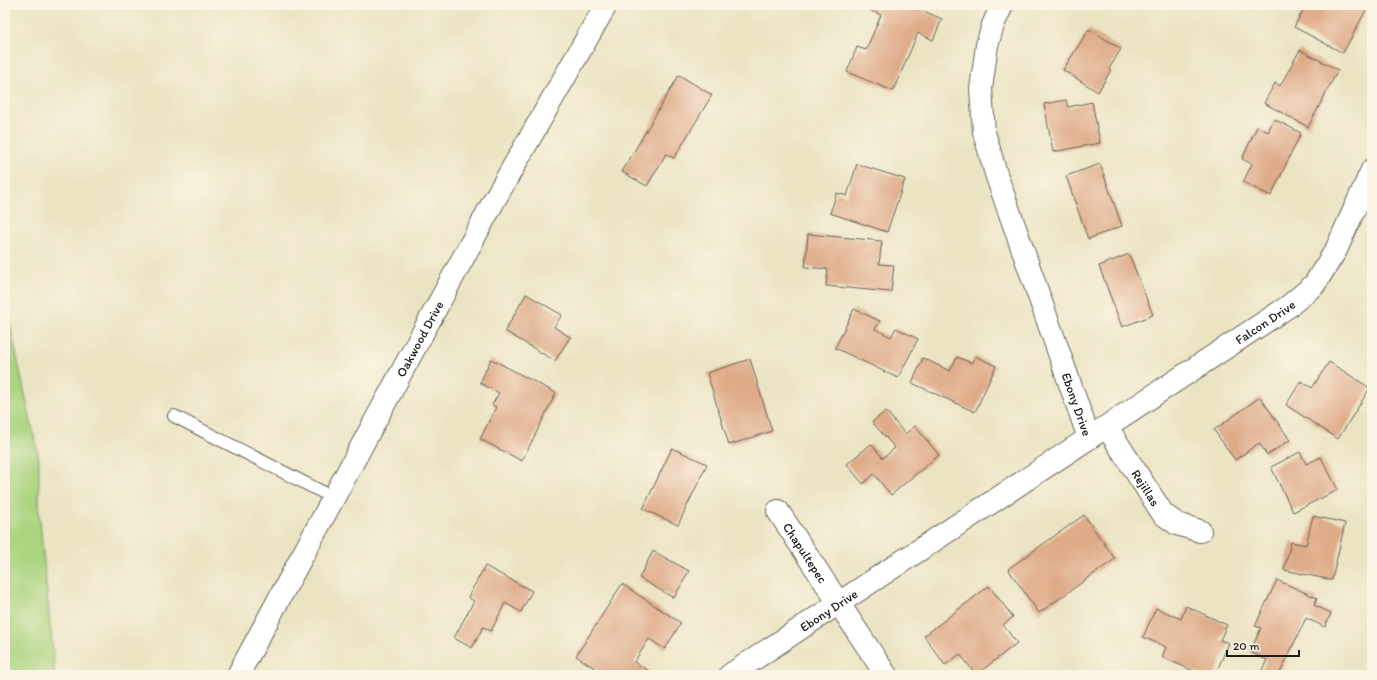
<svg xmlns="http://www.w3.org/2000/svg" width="1377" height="680" font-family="Itim,sans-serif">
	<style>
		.green { fill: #aad47f; stroke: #63784e }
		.building { fill: #dfab89 }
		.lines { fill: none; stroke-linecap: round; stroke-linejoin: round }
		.lane-casing { stroke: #646256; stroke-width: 14 }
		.street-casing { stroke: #646256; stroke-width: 24 }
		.lane { stroke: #fff; stroke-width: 12 }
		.street { stroke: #fff; stroke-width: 22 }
		.labels { text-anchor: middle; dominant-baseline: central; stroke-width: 3; stroke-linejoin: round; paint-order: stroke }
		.street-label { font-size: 13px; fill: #1c1c1c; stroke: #fcf5e5 }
	</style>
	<rect width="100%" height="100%" fill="#fcf5e5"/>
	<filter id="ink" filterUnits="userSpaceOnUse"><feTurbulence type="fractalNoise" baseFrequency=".025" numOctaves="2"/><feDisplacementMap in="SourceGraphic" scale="8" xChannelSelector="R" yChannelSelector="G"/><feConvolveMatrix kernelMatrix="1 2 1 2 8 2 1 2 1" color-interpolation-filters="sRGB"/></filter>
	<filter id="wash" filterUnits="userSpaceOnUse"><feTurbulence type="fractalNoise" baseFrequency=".012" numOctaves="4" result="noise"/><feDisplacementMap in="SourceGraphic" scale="16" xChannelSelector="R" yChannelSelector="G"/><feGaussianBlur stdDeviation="0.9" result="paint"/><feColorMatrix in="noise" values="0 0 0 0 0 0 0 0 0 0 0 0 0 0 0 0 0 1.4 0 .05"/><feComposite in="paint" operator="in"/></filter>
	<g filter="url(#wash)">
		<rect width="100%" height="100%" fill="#ebe4c3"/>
		<path class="green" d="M5,302l34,157v53l16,163h-50z"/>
		<g id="blocks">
			<g class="building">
				<path d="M871,5h39l32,14 -9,21 -15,-7 -25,58 -46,-19 10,-25 9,3 15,-35 -12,-5z"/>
				<path d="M1306,5h51l9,5 -23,43 -49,-26z"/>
				<path d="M1089,29l32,20 -12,20 2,1 -13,22 -35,-22z"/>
				<path d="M1300,50l38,20 -30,57 -44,-24 11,-20 5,3z"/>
				<path d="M679,75l33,20 -38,63 -8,-4 -19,32 -25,-14z"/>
				<path d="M1066,100l2,7 24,-5 8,41 -47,9 -9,-48z"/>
				<path d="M1274,119l27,14 -30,63 -28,-14 9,-18 -10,-5 15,-32 11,5z"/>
				<path d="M857,164l48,15 -18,53 -57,-19 7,-20 10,3z"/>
				<path d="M1100,164l22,62 -34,13 -22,-63z"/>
				<path d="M808,234l74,7 -3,23 15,1 -3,27 -65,-6 2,-17 -23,-2z"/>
				<path d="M1129,254l24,61 -31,12 -23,-61z"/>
				<path d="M526,294l36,21 -8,12 16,10 -15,24 -50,-30z"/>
				<path d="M854,309l26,12 -5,8 16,8 5,-9 22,11 -20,39 -63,-30z"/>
				<path d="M975,356l21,10 -21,46 -63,-29 11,-25 27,13 7,-14 15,6z"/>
				<path d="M491,359l65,34 -34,68 -42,-22 16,-32 -4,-2 7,-12 -19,-10z"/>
				<path d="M750,359l22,72 -43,14 -22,-72z"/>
				<path d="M1329,362l41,26 -32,51 -52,-34 15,-24 11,7z"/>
				<path d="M1260,397l30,43 -23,15 -8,-12 -24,17 -21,-30z"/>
				<path d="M886,411l19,23 10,-8 24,29 -48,40 -17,-21 -11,10 -16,-20 24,-20 12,14 12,-10 -23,-26z"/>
				<path d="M672,448l35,16 -29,61 -35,-16z"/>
				<path d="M1300,452l6,12 15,-7 17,33 -45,22 -22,-45z"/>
				<path d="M1084,515l31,44 -76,54 -31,-44z"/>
				<path d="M1313,516l32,7 -13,57 -48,-10 7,-28 15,3z"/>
				<path d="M653,551l36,20 -15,27 -35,-20z"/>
				<path d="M485,566l47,25 -11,21 -16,-9 -14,28 -8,-4 -11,21 -18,-10 20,-37 -6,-4z"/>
				<path d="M1277,580l40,18 -3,7 17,8 -6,14 -19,-9 -27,57h-11l-7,-3 6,-12 -17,-8 11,-24 -6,-2z"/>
				<path d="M622,584l59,39 -16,26 -16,-10 -15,23 15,9 -3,4h-41l-29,-19z"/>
				<path d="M989,586l24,31 -10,8 14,18 -41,32 -16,-21 -15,11 -21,-29z"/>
				<path d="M1186,606l41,19 -7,15 9,3 -14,32h-12l-41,-18 4,-10 -23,-10 13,-29 25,11z"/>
				<path d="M1356,670l12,5h-14z"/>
			</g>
		</g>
	</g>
	<g filter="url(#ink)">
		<use href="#blocks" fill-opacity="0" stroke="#646256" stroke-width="1"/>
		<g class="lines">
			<defs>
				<path id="lane" d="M174,416l160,82"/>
				<g id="street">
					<path id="s1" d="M1002,5l-9,20 -6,20 -6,44 3,43 12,42 93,264"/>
					<path id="s2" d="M1107,427l56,87 14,10 23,7"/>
					<path id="s3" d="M778,511l108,164"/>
					<path id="s4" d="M238,675l258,-478 110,-192"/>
					<path id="s5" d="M730,675l559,-369 25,-21 22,-35 36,-80"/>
				</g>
			</defs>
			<use href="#lane" class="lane-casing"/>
			<use href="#street" class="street-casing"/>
			<use href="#lane" class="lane"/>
			<use href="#street" class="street"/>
		</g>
	</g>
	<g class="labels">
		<g class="street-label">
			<text stroke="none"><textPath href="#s5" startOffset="641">Falcon Drive</textPath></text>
			<text stroke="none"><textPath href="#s4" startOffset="382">Oakwood Drive</textPath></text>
			<text stroke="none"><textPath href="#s1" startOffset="418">Ebony Drive</textPath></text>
			<text stroke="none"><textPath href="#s2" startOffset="72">Rejillas</textPath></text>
			<text stroke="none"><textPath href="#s3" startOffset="50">Chapultepec</textPath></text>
			<text stroke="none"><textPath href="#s5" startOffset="118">Ebony Drive</textPath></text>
		</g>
	</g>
	<rect width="1377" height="680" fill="none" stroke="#fcf5e5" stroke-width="20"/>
	<path d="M1227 650v6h72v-6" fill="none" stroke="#1c1c1c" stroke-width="2"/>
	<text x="1233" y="650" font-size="12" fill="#1c1c1c" stroke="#fcf5e5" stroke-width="3" paint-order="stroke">20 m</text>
</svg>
